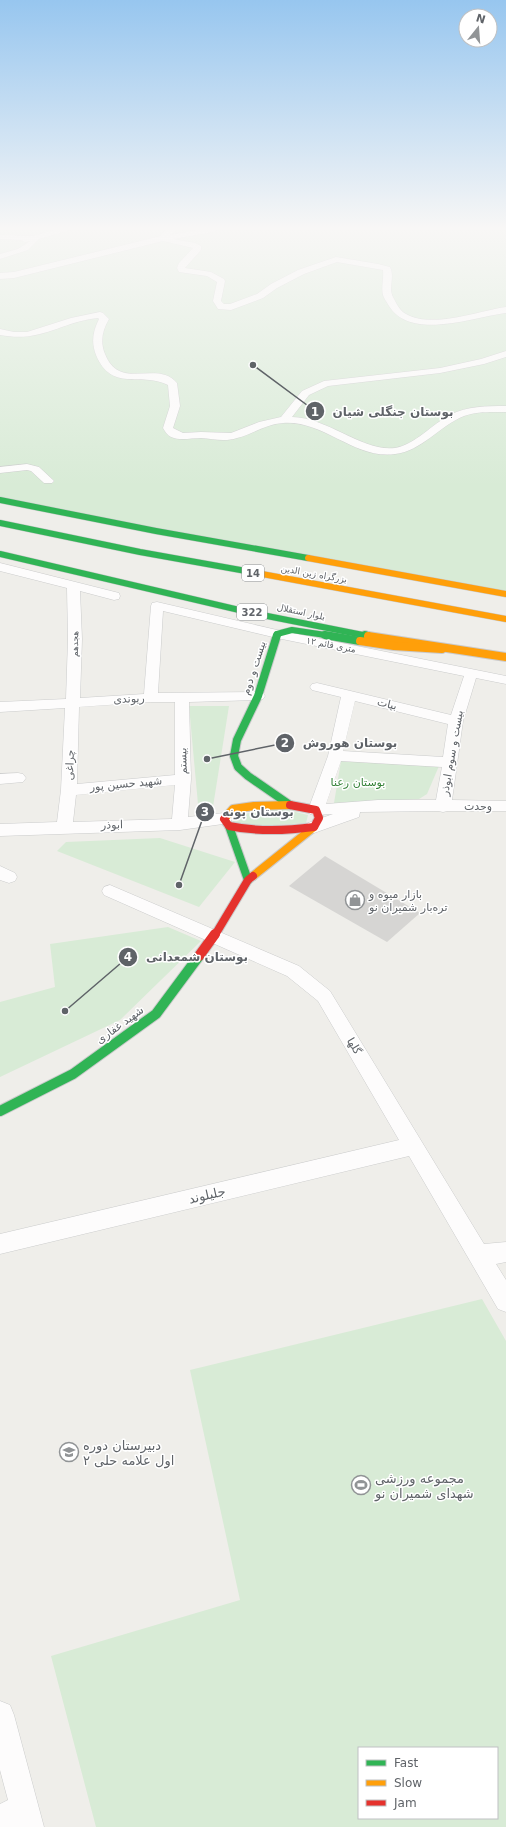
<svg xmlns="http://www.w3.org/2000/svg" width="506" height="1827" font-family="'DejaVu Sans','Noto Sans Arabic',sans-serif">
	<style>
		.green { fill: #d8ebd6; fill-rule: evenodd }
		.building { fill: #d6d5d3 }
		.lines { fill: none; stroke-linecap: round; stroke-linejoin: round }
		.street-casing { stroke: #cbcccc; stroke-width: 1 }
		.fast-far2-casing { stroke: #cacacb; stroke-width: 7 }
		.fast-far1-casing { stroke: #cacacb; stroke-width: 10 }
		.fast-casing { stroke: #cacacb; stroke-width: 12 }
		.slow-far1-casing { stroke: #cacacb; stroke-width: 7 }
		.slow-casing { stroke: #cacacb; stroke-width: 10 }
		.jam-far1-casing { stroke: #cacacb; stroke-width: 10 }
		.jam-casing { stroke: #cacacb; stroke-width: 12 }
		.street { fill: #fdfcfc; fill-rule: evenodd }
		.fast-far2 { stroke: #30b455; stroke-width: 6 }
		.fast-far1 { stroke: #30b455; stroke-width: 8 }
		.fast { stroke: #30b455; stroke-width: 10 }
		.slow-far1 { stroke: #ff9f0a; stroke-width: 6 }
		.slow { stroke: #ff9f0a; stroke-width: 8 }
		.jam-far1 { stroke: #e5322d; stroke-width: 8 }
		.jam { stroke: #e5322d; stroke-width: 10 }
		.labels { text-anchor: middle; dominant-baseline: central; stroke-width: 3; stroke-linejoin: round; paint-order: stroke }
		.far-street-label { font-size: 9px; fill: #5f6368; stroke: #fff }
		.shield { fill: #fff; stroke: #8f9295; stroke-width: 1 }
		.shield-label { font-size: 10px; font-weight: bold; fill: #5f6368 }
		.street-label { font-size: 11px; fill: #5f6368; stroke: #fff }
		.park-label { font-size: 11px; fill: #348238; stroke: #fff }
		.poi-label { font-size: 11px; fill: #5f6368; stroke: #fff; text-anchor: start }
		.near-street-label { font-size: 13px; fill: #5f6368; stroke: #fff }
		.near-poi-label { font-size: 13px; fill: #5f6368; stroke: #fff; text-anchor: start }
		.leader { fill: none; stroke: #5f6368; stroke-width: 1.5 }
		.callout-dot { fill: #5f6368; stroke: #fff; stroke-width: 1.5 }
		.mark-label { font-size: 12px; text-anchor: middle; font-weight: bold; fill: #fff }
		.callout-label { font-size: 12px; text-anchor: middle; font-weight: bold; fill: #5f6368; stroke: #fff; stroke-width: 3; stroke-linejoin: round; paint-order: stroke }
	</style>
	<rect width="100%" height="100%" fill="#efeeea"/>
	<g class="green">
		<path d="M0,230h506v367l-506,-96z"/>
		<path d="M189,706h40l-17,107 -13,2z"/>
		<path d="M341,761l98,5 -12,28 -8,5 -85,4z"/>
		<path d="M283,809l25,6 -2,8 -58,4 -15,-5 1,-7z"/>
		<path d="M160,838l75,24 -36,45 -142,-56 9,-9z"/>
		<path d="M168,927l33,14 -81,79 -120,57v-75l55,-15 -5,-43z"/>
		<path d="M482,1299l24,42v486h-410l-45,-171 189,-56 -50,-230zM359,1748h138v70h-138z"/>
	</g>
	<path class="building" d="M325,856l95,57 -33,29 -98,-56z"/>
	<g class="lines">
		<defs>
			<g id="street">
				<path d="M55,230h15l-31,9 -11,11 -28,9v-5l18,-5 12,-8 -5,1 -4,-2 -21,-1v-4l33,1z"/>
				<path d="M165,230h11l-6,5 27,-5h20l-4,2 -40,7 22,4 6,3v4l-16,18 26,4 13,7 1,2 -4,20 3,3h6l27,-10 14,-10 27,-14 38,-13 42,7 12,3c5,10 -2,21 3,30 3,6 7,14 13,17 26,15 72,-3 100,-7v6c-33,4 -95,28 -117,-7 -2,-4 -5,-7 -6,-11 -2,-8 1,-16 0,-25l-46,-8 -33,12 -27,14 -14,10 -32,12 -13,-1 -5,-8 4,-19 -10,-6 -28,-4 -2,-4 2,-5 14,-15 -30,-7 -149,37 -14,1v-6l14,-1 147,-36z"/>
				<path d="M100,312l3,1 6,6c-7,12 -9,23 -4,35 15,38 52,5 72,29l3,23 -7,22 10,5 18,-1 30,1 28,-11 22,-5 21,-26 22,-10 116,-13 41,-9 25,-8v6l-22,7 -44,9 -112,13 -19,9 -17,22c37,1 71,35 103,31 20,-3 37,-24 55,-33 17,-9 37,-9 56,-9v6c-14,0 -29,-1 -42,4 -25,10 -42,35 -69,38 -40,6 -71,-34 -112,-31 -17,1 -30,11 -46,15 -12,4 -23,1 -36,0 -11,0 -20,3 -30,-1 -4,-2 -6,-6 -8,-9l7,-22 -2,-21c-28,-14 -56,8 -72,-30 -5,-13 -3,-24 3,-36l-1,-1c-38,4 -56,25 -98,17v-6l14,3h13l44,-14z"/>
				<path d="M27,464l12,3 13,12 2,2 -2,2h-8l-13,-12 -4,-1 -27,3v-6z"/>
				<path d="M0,563l119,30 1,3 -1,3 -5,1 -34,-9 2,48 -2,59 64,-4 7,-88 1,-3 5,-1 120,28 229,46v8l-30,-6 -13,43 -11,79 54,1v10h-58l-5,1 -5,-1 -78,1 -1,5 -45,16 -6,-2 -2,-4 2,-4 25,-9 -17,1 -6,-1 -2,-4 20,-54 13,-59 -29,-7 -2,-3 2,-3 5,-1 134,32 13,-39 -187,-38 -114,-27 -5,82 100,-1 5,1 2,3 -2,3 -5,1 -69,2 2,77 -3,38 36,-4 6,2 2,4 -2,4 -50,7 -180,6v-12l57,-2 4,-32 4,-82 -65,4v-10l66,-3 2,-60 -1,-51 -67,-17zM355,701l93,23 -5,33 -100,-6zM151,702h24v73l-98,9 2,-77zM341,761l101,6 -6,33h-58l-52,4zM175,785l-3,34 -99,3 3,-27z"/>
				<path d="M18,773l5,1 3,4 -3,4 -23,2v-10z"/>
				<path d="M0,866l15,7 2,4 -2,4 -6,2 -9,-3z"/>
				<path d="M110,885l189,81 31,25 154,253 22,-2v20l-10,2 10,16v32l-8,-3 -89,-153 -409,98v-20l399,-94 -81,-139 -31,-25 -183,-81 -2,-4 2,-4z"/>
				<path d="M0,1701l10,4 4,10 30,112h-44v-23l8,-4 -8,-30z"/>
			</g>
			<g id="fast-far2">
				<path d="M0,500l156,31 152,27"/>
				<path d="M0,523l140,29 106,19"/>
				<path d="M0,554l252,59 116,23"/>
				<path d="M276,636l1,-2 15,-4 40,6"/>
			</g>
			<g id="fast-far1">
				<path d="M277,635l-19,61 -21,44 -3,16 4,11 10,9 42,29"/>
				<path d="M325,635l35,6"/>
				<path d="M365,635l3,1"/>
				<path d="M229,826l19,54"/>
			</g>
			<path id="fast" d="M0,1111l73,-37 83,-60 43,-58"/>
			<g id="slow-far1">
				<path d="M308,558l198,36"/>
				<path d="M246,571l260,48"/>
				<path d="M368,636h3"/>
			</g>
			<g id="slow">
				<path d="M368,636l138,21"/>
				<path d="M360,641l34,5 48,3"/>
				<path d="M225,818l8,-9 21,-3 36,-1"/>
				<path d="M253,876l61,-49"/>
			</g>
			<g id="jam-far1">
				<path d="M225,818l-1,1 5,7c29,6 56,5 85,1l5,-9 -3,-8 -26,-5"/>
				<path d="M215,935l33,-55 5,-4"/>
			</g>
			<path id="jam" d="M199,956l16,-22"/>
		</defs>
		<use href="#street" class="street-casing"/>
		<use href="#fast-far2" class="fast-far2-casing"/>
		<use href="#fast-far1" class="fast-far1-casing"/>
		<use href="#fast" class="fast-casing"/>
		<use href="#slow-far1" class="slow-far1-casing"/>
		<use href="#slow" class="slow-casing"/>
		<use href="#jam-far1" class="jam-far1-casing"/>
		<use href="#jam" class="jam-casing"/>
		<use href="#street" class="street"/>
		<use href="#fast-far2" class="fast-far2"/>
		<use href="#fast-far1" class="fast-far1"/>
		<use href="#fast" class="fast"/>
		<use href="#slow-far1" class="slow-far1"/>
		<use href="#slow" class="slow"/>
		<use href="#jam-far1" class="jam-far1"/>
		<use href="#jam" class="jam"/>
	</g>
	<linearGradient id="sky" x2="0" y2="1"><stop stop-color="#97c6ef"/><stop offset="0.47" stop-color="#f8f7f6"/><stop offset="1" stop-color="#f8f7f6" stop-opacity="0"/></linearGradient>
	<rect width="506" height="486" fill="url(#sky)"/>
	<defs>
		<symbol id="shop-ring" viewBox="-11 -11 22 22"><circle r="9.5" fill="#fff" stroke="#919496" stroke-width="1.5"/><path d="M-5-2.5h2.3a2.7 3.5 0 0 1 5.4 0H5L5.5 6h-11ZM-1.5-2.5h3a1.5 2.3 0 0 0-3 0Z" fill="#919496"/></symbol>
		<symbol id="school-ring" viewBox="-11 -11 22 22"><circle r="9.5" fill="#fff" stroke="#919496" stroke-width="1.5"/><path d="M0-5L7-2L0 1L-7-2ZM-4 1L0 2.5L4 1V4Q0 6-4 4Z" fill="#919496"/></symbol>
		<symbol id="stadium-ring" viewBox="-11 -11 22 22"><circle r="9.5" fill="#fff" stroke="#919496" stroke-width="1.5"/><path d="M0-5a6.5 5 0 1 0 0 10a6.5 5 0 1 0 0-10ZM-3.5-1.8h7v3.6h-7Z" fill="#919496"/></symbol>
	</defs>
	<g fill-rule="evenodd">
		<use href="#shop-ring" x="344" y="889" width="22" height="22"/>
		<use href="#school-ring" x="58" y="1441" width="22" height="22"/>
		<use href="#stadium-ring" x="350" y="1474" width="22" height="22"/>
	</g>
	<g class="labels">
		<g class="far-street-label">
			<text transform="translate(314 574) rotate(10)">بزرگراه زین الدین</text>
			<text transform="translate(301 612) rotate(12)">بلوار استقلال</text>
			<text transform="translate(75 644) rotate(-89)">هجدهم</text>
			<text transform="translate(331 645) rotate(11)">۱۲ متری قائم</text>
		</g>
		<g class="shield">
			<rect x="242" y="565" width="22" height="16" rx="3"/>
			<rect x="237" y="604" width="30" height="16" rx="3"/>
		</g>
		<g class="shield-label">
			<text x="253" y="573">14</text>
			<text x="252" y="612">322</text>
		</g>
		<g class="street-label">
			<text transform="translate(254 668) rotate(-72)">بیست و دوم</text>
			<text transform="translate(129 699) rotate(-3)">ریوندی</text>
			<text transform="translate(387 704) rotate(14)">بیات</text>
			<text transform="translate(452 753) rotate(-80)">بیست و سوم ابوذر</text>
			<text transform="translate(183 761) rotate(-91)">بیستم</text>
			<text transform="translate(70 765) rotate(-88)">چراغی</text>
			<text transform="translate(126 784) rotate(-5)">شهید حسین پور</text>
			<text x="478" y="806">وحدت</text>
			<text transform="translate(112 825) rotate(-1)">ابوذر</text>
			<text transform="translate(120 1025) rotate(-36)">شهید غفاری</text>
			<text transform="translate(354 1046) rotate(59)">گلها</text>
		</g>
		<g class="park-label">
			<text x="358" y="782">بوستان رعنا</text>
		</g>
		<g class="poi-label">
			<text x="369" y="894">بازار میوه و<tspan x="369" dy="13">تره‌بار شمیران نو</tspan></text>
		</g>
		<g class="near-street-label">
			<text transform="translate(207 1195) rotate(-13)">جلیلوند</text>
		</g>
		<g class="near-poi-label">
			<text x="83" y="1445">دبیرستان دوره<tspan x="83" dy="15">اول علامه حلی ۲</tspan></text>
			<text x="375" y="1478">مجموعه ورزشی<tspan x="375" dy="15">شهدای شمیران نو</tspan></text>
		</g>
	</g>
	<path class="leader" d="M253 365L315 411M207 759L285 743M179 885L205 812M65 1011L128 957"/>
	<g class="callout-dot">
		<circle cx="253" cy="365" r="4"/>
		<circle cx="207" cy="759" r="4"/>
		<circle cx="179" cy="885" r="4"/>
		<circle cx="65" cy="1011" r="4"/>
		<circle cx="315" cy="411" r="10"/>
		<circle cx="285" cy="743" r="10"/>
		<circle cx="205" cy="812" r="10"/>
		<circle cx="128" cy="957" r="10"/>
	</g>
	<g class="mark-label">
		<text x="315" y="416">1</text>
		<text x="285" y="747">2</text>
		<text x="205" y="816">3</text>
		<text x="128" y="961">4</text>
	</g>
	<g class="callout-label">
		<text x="393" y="416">بوستان جنگلی شیان</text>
		<text x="350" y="747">بوستان هوروش</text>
		<text x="258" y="816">بوستان پونه</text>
		<text x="197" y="961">بوستان شمعدانی</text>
	</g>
	<rect x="358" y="1747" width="140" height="72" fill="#ffffff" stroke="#bfc1c3"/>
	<rect x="366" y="1760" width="20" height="6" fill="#30b455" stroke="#bfc1c3"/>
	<text x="394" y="1767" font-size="12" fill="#5f6368">Fast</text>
	<rect x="366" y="1780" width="20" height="6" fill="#ff9f0a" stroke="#bfc1c3"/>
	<text x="394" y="1787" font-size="12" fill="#5f6368">Slow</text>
	<rect x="366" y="1800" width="20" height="6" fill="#e5322d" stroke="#bfc1c3"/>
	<text x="394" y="1807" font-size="12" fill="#5f6368">Jam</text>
	<g transform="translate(478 28) rotate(17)"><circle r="19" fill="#ffffff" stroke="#bfc1c3"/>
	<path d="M0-3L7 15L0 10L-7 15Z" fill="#919496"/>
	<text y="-6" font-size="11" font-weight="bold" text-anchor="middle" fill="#5f6368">N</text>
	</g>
</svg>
